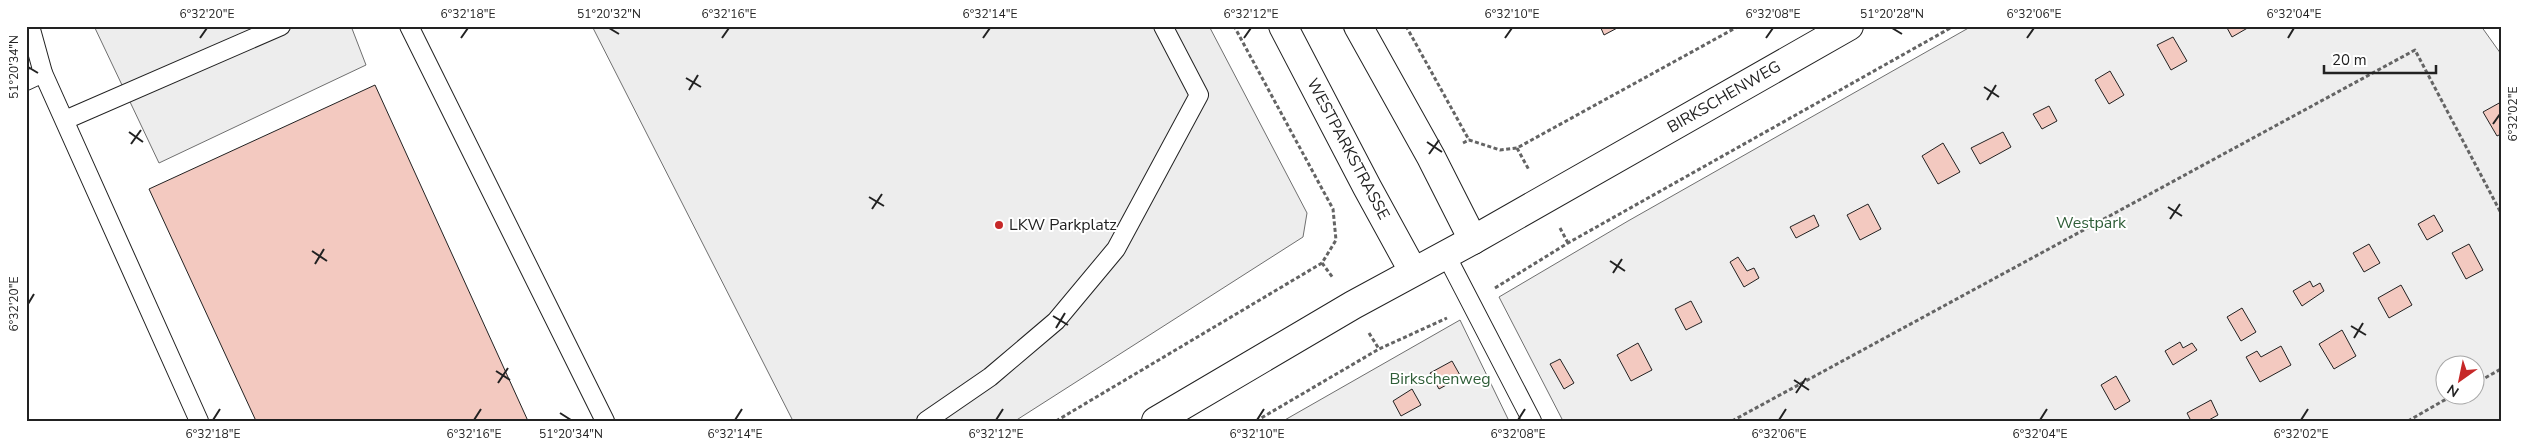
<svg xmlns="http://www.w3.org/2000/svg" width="2527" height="447" font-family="'Nunito Sans',sans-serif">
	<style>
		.green { fill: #eee; stroke: #6f6f6f; fill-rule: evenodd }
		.parking { fill: #ededed; stroke: #6f6f6f }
		.building { fill: #f3c9c0; stroke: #222 }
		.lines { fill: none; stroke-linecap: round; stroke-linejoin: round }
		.lane-casing { stroke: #222; stroke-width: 20 }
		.street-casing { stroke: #222; stroke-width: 30 }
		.primary-casing { stroke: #222; stroke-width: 30 }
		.path { stroke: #646464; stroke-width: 3; stroke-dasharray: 4 2.5; stroke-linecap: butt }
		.lane { stroke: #fff; stroke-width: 18 }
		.street { stroke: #fff; stroke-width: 28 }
		.primary { stroke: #fff; stroke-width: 28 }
		.ticks { fill: none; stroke: #222; stroke-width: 2 }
		.poi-dot { fill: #c62828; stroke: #fff; stroke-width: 2 }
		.labels { text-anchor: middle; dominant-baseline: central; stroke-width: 4; stroke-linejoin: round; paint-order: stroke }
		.street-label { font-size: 16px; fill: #222; stroke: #fff }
		.park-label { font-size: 16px; fill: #2f5e38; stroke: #fff }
		.poi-label { font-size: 16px; fill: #222; stroke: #fff; text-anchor: start }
		.neatline { fill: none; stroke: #222; stroke-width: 2 }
		.ticks-label { font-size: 12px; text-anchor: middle; fill: #222 }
	</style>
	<rect width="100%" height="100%" fill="#fff"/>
	<g class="green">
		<path d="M1972,26h509l20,28v367h-938l-64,-124 129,-76zM2444,364h30v30h-30z"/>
		<path d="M1460,320l49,101h-226z"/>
	</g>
	<g class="parking">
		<path d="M94,26h257l15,39 -207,98z"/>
		<path d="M592,26h617l98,187 -4,24 -288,184h-222z"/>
	</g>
	<g class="building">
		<path d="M1600,26h21l-17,9z"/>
		<path d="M2226,26h25l-19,11z"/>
		<path d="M2173,37l14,24 -16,9 -14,-25z"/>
		<path d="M2110,71l14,24 -15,9 -14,-24z"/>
		<path d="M375,85l153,336h-272l-107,-232z"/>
		<path d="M2501,102v32l-4,2 -14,-24z"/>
		<path d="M2049,106l8,15 -15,8 -9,-15z"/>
		<path d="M2003,132l8,15 -31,17 -9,-16z"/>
		<path d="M1943,143l17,29 -22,12 -16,-28z"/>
		<path d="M1868,204l13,25 -21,11 -13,-25z"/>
		<path d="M1814,215l5,11 -23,12 -6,-11z"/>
		<path d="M2434,215l9,16 -16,9 -9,-16z"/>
		<path d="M2369,244l11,19 -16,9 -11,-19z"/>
		<path d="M2469,244l14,26 -17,9 -14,-26z"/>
		<path d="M1738,257l9,14 7,-3 5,10 -15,9 -14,-25z"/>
		<path d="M2310,281l3,6 7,-4 4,8 -22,15 -9,-15z"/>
		<path d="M2401,285l11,20 -23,13 -11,-20z"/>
		<path d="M1691,301l11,21 -16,8 -11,-21z"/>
		<path d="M2242,308l14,24 -15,9 -14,-24z"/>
		<path d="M2342,330l14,26 -22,13 -15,-25z"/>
		<path d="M2180,342l3,6 9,-5 5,7 -24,15 -8,-14z"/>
		<path d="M1638,343l14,27 -21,11 -14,-26z"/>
		<path d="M2281,346l10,19 -31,17 -14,-25 11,-6 4,6z"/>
		<path d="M1560,359l14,24 -10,6 -14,-25z"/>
		<path d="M1452,361l9,16 -22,12 -9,-16z"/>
		<path d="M2116,376l14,25 -15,9 -14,-25z"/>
		<path d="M1412,389l9,16 -20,11 -8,-15z"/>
		<path d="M2211,400l7,15 -11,6h-16l-4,-8z"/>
	</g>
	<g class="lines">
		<defs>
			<g id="lane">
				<path d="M30,26l13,47 156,348"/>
				<path d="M409,26l196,395"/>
				<path d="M26,81l17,-8"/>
				<path d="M65,120l216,-94"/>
				<path d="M1446,255l86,166"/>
				<path d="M926,421l64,-44 66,-56 60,-72 83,-154 -36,-69"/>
			</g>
			<g id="street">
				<path d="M1283,26l84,161 46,84"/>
				<path d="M1358,26l73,131 42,83"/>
			</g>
			<path id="primary" d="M1156,421l197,-116 120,-65 376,-214"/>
		</defs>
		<use href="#lane" class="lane-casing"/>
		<use href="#street" class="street-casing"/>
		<use href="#primary" class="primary-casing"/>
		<g class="path">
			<path d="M1406,26l63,114"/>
			<path d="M1463,143l6,-3 31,10 17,-2 222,-122"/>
			<path d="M1517,148l12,22"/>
			<path d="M1560,228l8,15"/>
			<path d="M1322,263l11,15"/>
			<path d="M1495,288l73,-45 386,-217"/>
			<path d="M1369,333l10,16"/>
			<path d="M2474,384l27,-15"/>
			<path d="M1056,421l266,-158 14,-23 -3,-31 -99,-183"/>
			<path d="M1256,421l123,-72 68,-31"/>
			<path d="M1732,421l683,-371 86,163"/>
			<path d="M2408,421l47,-27"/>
		</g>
		<use href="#lane" class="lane"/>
		<use href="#street" class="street"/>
		<use href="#primary" class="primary"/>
	</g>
	<path class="ticks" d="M609,28l10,6M1892,28l10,6M200,38l7,-10M461,38l7,-10M722,38l7,-10M983,38l7,-10M1244,38l7,-10M1505,38l7,-10M1766,38l7,-10M2027,38l7,-10M2288,38l6,-10M28,67l10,6M686,78l15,9M1984,87l15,10M689,90l9,-15M1987,100l9,-15M2493,124l7,-10M129,132l14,10M1427,142l15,10M131,144l10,-14M1429,154l10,-14M869,197l15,9M2168,207l14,9M872,209l10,-15M2170,219l10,-15M312,251l15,10M1610,261l15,10M315,264l9,-15M1613,273l9,-14M28,304l6,-10M1053,316l15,9M2351,326l15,9M1056,328l9,-15M2354,338l9,-15M496,371l14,9M1794,380l15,10M498,383l10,-15M1796,393l10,-15M560,413l11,7M213,420l7,-11M474,420l7,-11M735,420l7,-11M996,420l7,-11M1257,420l7,-11M1518,420l7,-11M1779,420l7,-11M2040,420l7,-11M2301,420l7,-11"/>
	<circle class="poi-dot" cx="999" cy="225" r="5"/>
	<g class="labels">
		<g class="street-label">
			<text transform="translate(1724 97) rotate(-30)">BIRKSCHENWEG</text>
			<text transform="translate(1348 149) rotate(62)">WESTPARKSTRASSE</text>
		</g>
		<g class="park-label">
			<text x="2091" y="223">Westpark</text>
			<text x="1440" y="379">Birkschenweg</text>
		</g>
		<g class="poi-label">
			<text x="1009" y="225">LKW Parkplatz</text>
		</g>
	</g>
	<rect width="2527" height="447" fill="none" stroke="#ffffff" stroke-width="55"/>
	<g transform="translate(2460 380) rotate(213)"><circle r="24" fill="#ffffff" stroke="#a7a7a7"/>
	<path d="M0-4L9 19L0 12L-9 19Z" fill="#c62828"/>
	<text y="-8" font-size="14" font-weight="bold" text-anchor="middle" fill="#222222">N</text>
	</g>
	<path d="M2324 65v8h112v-8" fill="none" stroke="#222222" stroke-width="2.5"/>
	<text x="2332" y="65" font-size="15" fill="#222222" stroke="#ffffff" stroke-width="4" paint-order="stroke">20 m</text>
	<rect x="28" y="28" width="2472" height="392" class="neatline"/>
	<g class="ticks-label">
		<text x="207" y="18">6°32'20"E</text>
		<text x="468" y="18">6°32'18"E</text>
		<text x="609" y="18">51°20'32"N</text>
		<text x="729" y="18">6°32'16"E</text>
		<text x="990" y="18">6°32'14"E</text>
		<text x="1251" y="18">6°32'12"E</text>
		<text x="1512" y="18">6°32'10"E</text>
		<text x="1773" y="18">6°32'08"E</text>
		<text x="1892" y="18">51°20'28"N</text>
		<text x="2034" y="18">6°32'06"E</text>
		<text x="2294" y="18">6°32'04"E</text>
		<text transform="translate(14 67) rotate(-90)" y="4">51°20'34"N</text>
		<text transform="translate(2513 114) rotate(-90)" y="4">6°32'02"E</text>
		<text transform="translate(14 304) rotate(-90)" y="4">6°32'20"E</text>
		<text x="213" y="438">6°32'18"E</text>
		<text x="474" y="438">6°32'16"E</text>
		<text x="571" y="438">51°20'34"N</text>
		<text x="735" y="438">6°32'14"E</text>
		<text x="996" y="438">6°32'12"E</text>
		<text x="1257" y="438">6°32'10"E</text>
		<text x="1518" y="438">6°32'08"E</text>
		<text x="1779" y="438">6°32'06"E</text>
		<text x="2040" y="438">6°32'04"E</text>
		<text x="2301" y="438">6°32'02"E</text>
	</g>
</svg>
